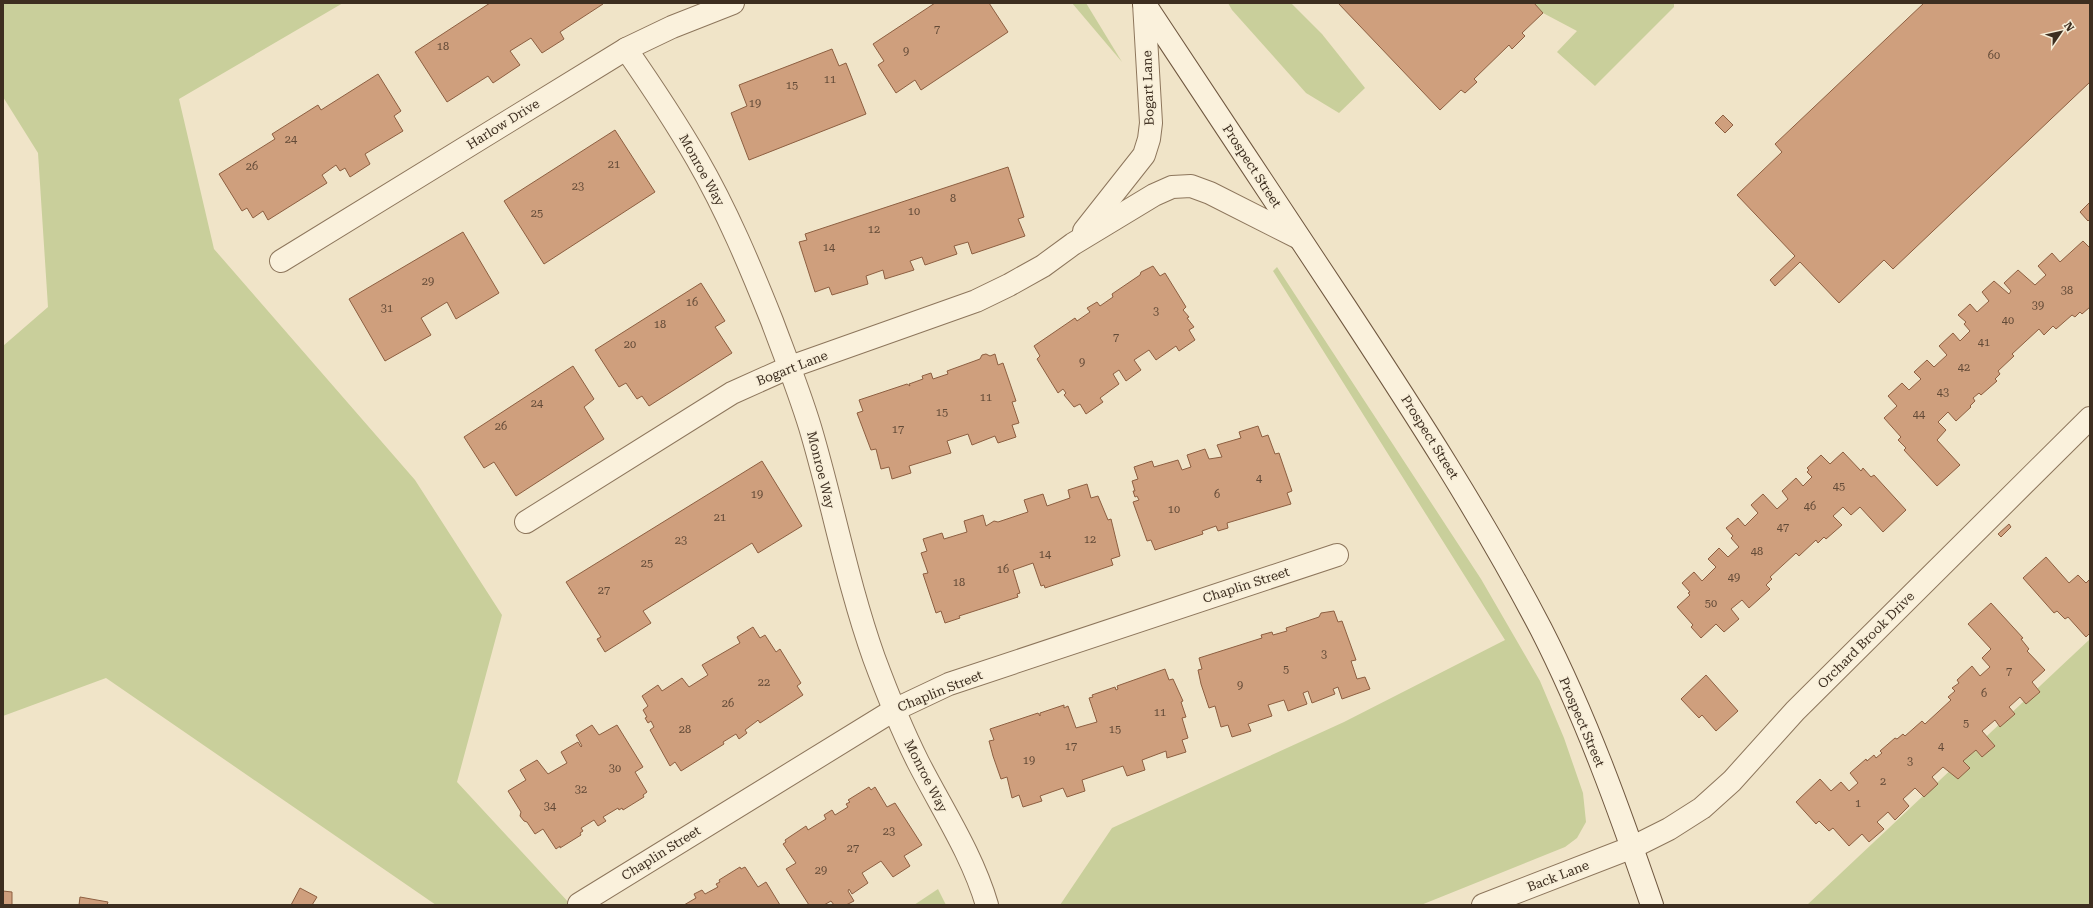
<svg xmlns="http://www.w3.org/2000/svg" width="2093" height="908" font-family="'Roboto Serif',serif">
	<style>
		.green { fill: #c9cf9b }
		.building { fill: #cf9f7d; stroke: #8d5f41 }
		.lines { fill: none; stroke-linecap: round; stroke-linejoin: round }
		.street-casing { stroke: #8d765c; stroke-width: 24 }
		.secondary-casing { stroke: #6f573f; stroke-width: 24 }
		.street { stroke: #faf1dc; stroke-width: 22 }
		.secondary { stroke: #faf1dc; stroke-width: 22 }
		.labels { text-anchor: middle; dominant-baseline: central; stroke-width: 3; stroke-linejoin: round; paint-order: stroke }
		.number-label { font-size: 11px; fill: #624a37 }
		.street-label { font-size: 13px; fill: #3d2e20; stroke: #f7eed8 }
	</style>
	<rect width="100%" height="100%" fill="#f0e4c8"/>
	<g class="green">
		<path d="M3,3h340l-164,96 35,150 201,231 87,135 -45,167 114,123h-135l-330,-227 -103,38v-370l45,-39 -10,-154 -35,-56z"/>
		<path d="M1072,3h14l36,59z"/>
		<path d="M1228,3h63l31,31 43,54 -26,25 -33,-20 -74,-83z"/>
		<path d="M1534,3h140v4l-79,79 -38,-34 20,-21 -34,-18z"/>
		<path d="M1277,267l204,312 59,102 24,57 19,55 3,29 -9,16 -12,9 -144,58h-361l52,-77 232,-106 161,-82 -232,-369z"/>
		<path d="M2090,639v266h-283z"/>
		<path d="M938,889l8,16h-32z"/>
	</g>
	<g class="building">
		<path d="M490,3h113v1l-43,28 4,7 -22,14 -11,-15 -21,13 10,14 -27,18 -5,-7 -41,26 -32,-50z"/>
		<path d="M935,3h54l19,29 -87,58 -6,-10 -19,13 -18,-28 6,-4 -11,-17z"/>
		<path d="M1338,3h196l9,10 -21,20 3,3 -13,13 -3,-4 -35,34 3,3 -12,11 -4,-3 -21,20z"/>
		<path d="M1924,3h166v79l-197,187 -9,-9 -45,43 -39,-41 -25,24 -5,-6 25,-24 -58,-61 45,-43 -7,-8z"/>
		<path d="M832,49l7,17 7,-3 20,51 -117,46 -18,-47 16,-7 -8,-21z"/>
		<path d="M378,74l23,37 -7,5 9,15 -38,23 5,10 -20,13 -5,-9 -5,3 -4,-6 -14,10 5,8 -59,37 -5,-9 -10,7 -6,-10 -5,3 -23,-37 56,-35 -3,-5 46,-29 3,5z"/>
		<path d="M1723,115l10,10 -8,8 -10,-10z"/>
		<path d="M615,130l40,62 -111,72 -40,-63z"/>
		<path d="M1008,167l16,50 -6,2 7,17 -53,18 -4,-12 -14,4 3,8 -32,11 -3,-8 -12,4 4,9 -29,9 -2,-9 -17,6 2,8 -36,11 -3,-8 -14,5 -16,-50 8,-2 -2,-6z"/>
		<path d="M2090,202v17l-2,2 -8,-9z"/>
		<path d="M463,232l36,61 -43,26 -9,-17 -26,16 10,17 -46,26 -36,-62z"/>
		<path d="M2083,241l7,7v59l-8,7 -2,-2 -5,5 -3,-2 -16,14 -3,-3 -9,9 -5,-6 -27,25 2,2 -16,15 2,3 -5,5 2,2 -16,14 -2,-2 -6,5 2,3 -5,5 1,1 -15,14 -8,-9 -10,10 8,8 -9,10 23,25 -23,21 -33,-36 2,-2 -8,-8 3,-3 -17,-19 13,-12 -9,-10 14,-13 7,7 12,-11 -7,-7 13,-12 7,7 13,-12 -8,-9 14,-13 7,8 10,-10 -6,-7 2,-2 -8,-7 12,-11 7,8 12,-11 -7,-9 12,-11 15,13 2,-3 -7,-8 14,-13 17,15 11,-10 -8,-9 14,-13 8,9z"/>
		<path d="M1153,266l7,10 5,-3 21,34 -3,3 6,7 -2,1 7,9 -5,3 6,10 -16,11 -3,-5 -20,14 -7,-10 -15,10 7,10 -15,11 -7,-11 -6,4 6,10 -19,14 3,4 -17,12 -6,-10 -6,3 -10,-12 2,-2 -3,-4 -5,4 -21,-34 3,-3 -6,-10 41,-28 2,3 13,-9 -3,-4 10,-6 3,4 13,-9 -1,-3 28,-19 1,-3z"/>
		<path d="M701,283l24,38 -10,6 17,26 -83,53 -7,-10 -5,3 -11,-16 -7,4 -24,-37z"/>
		<path d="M986,354l4,2 5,-2 3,11 5,-2 13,38 -4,1 7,21 -7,2 4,12 -18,6 -3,-7 -23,9 -4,-11 -21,7 4,12 -42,13 2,7 -19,6 -3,-12 -8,2 -5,-20 -5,1 -14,-37 6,-2 -4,-11 48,-16 3,2 -1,-2 14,-5 -1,-3 9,-3 2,6 15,-5 -1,-3 33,-12 2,-4z"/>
		<path d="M573,366l21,33 -10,8 20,32 -88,57 -22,-34 -10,6 -20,-31z"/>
		<path d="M1258,426l4,11 6,-2 7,19 4,-1 13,38 -5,2 4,11 -64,19 1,5 -10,3 -2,-5 -14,5 1,3 -48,16 -4,-10 -4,1 -14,-39 6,-2 -2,-4 -2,1 -2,-6h2l-3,-10 6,-2 -4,-12 18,-6 2,6 24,-7 4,10 9,-3 -4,-12 18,-6 4,10 13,-2 -5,-12 24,-7 -2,-6z"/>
		<path d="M1843,452l18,19 2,-3 8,9 3,-2 32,35 -23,22 -23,-25 -9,8 -8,-8 -10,9 9,9 -16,14 -2,-2 -6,6 -2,-3 -17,16 -3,-3 -26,24 2,2 -6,6 4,4 -21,19 -7,-8 -11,9 8,10 -15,13 -8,-8 -15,14 -10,-11 2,-2 -16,-18 13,-12 -2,-2 2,-1 -8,-9 12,-11 8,9 14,-14 -8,-8 11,-11 9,9 11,-10 -8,-9 2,-2 -7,-8 12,-10 7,8 13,-13 -7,-8 12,-11 14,15 11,-10 -6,-8 14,-13 7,8 9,-9 -5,-5 2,-2 -2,-2 14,-13 9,9z"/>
		<path d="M762,461l40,65 -44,27 -6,-10 -109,68 8,12 -46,29 -8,-13 4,-2 -35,-55z"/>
		<path d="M1087,484l4,14 7,-2 10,24 3,-1 9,37 -9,3 2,6 -68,23 -1,-3 -3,1 -8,-23 -20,7 7,23 -3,1 1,3 -59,19 1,2 -15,5 -4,-12 -5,2 -13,-39 5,-1 -7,-20 6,-2 -4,-12 19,-6 2,6 23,-7 -3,-11 19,-6 3,11 8,-5 4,1 30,-10 -4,-12 19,-6 4,12 23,-8 -2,-8z"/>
		<path d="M2009,524l2,3 -10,10 -3,-3z"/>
		<path d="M2046,557l23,26 9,-8 8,8 4,-4v54l-4,4 -18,-20 -3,2 -8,-8 -3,2 -31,-35z"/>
		<path d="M1991,603l32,35 -2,1 8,10 -2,2 18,19 -13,12 8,10 -14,12 -6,-7 -11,10 6,7 -15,13 -5,-7 -13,11 13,15 -13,11 -6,-7 -13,11 7,7 -12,11 -15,-12 -11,10 6,7 -14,13 -9,-9 -12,11 6,7 -14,14 -7,-8 -11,10 7,7 -15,13 -7,-8 -13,12 -16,-18 -4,3 -10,-10 -3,3 -20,-22 24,-23 11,12 10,-9 8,9 9,-8 -8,-10 16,-14 1,2 7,-6 2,3 6,-5 -2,-2 15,-13 2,1 6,-5 2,2 17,-15 3,3 26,-24 -3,-3 7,-6 -3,-3 7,-5 -2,-3 15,-14 8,10 10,-9 -8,-9 9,-9 -23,-25z"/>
		<path d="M1334,611l4,11 4,-1 14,39 -5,1 6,18 8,-2 5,12 -28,10 -4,-12 -5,2 2,5 -23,9 -4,-12 -5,2 4,11 -19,7 -4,-11 -16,5 4,11 -24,8 3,7 -19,6 -4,-12 -7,2 -6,-21 -6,2 -8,-24 -3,-14 4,-1 -3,-11 63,-20 -1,-3 11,-3 1,3 14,-4 -1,-3 33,-11 2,-4z"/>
		<path d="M753,627l7,11 5,-3 11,17 4,-3 21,34 -4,3 6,9 -43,28 -2,-3 -1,1 -12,9 2,3 -8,6 -3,-5 -13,8 1,2 -43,27 -6,-9 -5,4 -20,-36 4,-3 -3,-6 -3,2 -3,-5 2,-1 -4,-7 5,-4 -6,-10 16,-11 4,6 20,-13 7,9 19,-12 -6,-10 38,-22 -3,-6z"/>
		<path d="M1165,669l4,11 4,-1 10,22 -2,1 5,15 -4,1 6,20 -6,2 4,12 -19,6 -1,-7 -24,9 3,10 -18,6 -4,-10 -41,14 3,11 -18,6 -4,-9 -23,8 2,5 -19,6 -4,-12 -7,3 -5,-21 -6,2 -8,-23 -4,-15 5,-1 -4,-11 48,-16 2,3v-3l24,-8v3l4,-2 8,22 21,-6 -8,-24 4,-1 -1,-2 23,-8 1,3 2,-1 -1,-3z"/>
		<path d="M1706,675l32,36 -22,20 -14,-16 -3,3 -18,-19z"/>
		<path d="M592,725l7,10 18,-10 26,42 -8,5 12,20 -4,3 1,2 -21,13 -1,-2 -3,2 -1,-2 -15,9 3,4 -8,5 -4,-6 -13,8 2,3 -3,2 1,2 -21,13v-2l-4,3 -13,-20 -8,5 -8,-12 -3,-1 -4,-5 1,-4 -13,-21 18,-11 -6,-10 17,-10 11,14 19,-11 -6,-11 17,-10 3,5 1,-1 -6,-11z"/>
		<path d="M869,787l2,3 4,-3 12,20 8,-4 27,42 -18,11 6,10 -17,11 -12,-16 -19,12 6,10 -16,11 -3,-5 -1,2 6,10 -8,4h-12l-3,-4 -7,4h-15l-23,-36 10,-6 -13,-19 3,-2 -1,-2 21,-14 2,4 18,-11 -2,-4 8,-5 3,5 13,-8 -2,-3 4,-2 -2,-2z"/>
		<path d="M740,867l1,2 4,-2 13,20 8,-5 14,23h-96l12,-7 -2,-4 8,-4 3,4 13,-7 -2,-3 4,-2 -1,-2z"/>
		<path d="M300,888l17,9 -5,8h-21z"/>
		<path d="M3,891l9,1v13h-9z"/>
		<path d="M80,897l28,5 -1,3h-28z"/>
	</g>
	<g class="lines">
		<defs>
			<g id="street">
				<path d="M626,49c25,36 49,72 71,110 30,52 53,107 75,162 13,35 27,70 38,106 23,77 37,155 64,231 13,35 27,70 44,104 24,47 54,92 69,143"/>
				<path d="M1084,231l60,-76 5,-16 2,-16 -7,-120"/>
				<path d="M281,261l345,-212 46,-22 61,-24"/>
				<path d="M526,522l206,-129 58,-26 186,-66 33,-16 34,-19 30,-22 81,-49 18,-8 19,-1 19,7 89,45"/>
				<path d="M579,904l315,-194 55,-26 388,-129"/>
				<path d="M1483,905l150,-58 36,-18 33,-21 30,-27 63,-70 295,-293"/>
			</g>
			<path id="secondary" d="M1144,3c67,102 135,203 202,305 69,105 137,210 195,321 45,88 79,183 111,276"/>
		</defs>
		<use href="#street" class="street-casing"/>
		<use href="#secondary" class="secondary-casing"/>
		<use href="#street" class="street"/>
		<use href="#secondary" class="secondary"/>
	</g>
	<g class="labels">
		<g class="number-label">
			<text x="937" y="29">7</text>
			<text x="443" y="46">18</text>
			<text x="906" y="51">9</text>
			<text x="1994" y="55">60</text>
			<text x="830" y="79">11</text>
			<text x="792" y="85">15</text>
			<text x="755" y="103">19</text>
			<text x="291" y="139">24</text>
			<text x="614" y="164">21</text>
			<text x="252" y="166">26</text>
			<text x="578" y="186">23</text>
			<text x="953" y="198">8</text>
			<text x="914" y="211">10</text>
			<text x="537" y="213">25</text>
			<text x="874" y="229">12</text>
			<text x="829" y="247">14</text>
			<text x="428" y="281">29</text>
			<text x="2067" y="290">38</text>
			<text x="692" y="302">16</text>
			<text x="2038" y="305">39</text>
			<text x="387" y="308">31</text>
			<text x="1156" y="311">3</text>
			<text x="2008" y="320">40</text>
			<text x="660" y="324">18</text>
			<text x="1116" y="337">7</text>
			<text x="1984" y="342">41</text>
			<text x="630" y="344">20</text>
			<text x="1082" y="362">9</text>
			<text x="1964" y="367">42</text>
			<text x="1943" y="392">43</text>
			<text x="986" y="397">11</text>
			<text x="537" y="403">24</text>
			<text x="942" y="412">15</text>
			<text x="1919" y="414">44</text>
			<text x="501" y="426">26</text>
			<text x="898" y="429">17</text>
			<text x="1259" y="478">4</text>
			<text x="1839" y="486">45</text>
			<text x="757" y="494">19</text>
			<text x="1217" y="494">6</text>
			<text x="1810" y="506">46</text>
			<text x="1174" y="509">10</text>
			<text x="720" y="517">21</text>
			<text x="1783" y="527">47</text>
			<text x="1090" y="539">12</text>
			<text x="681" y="540">23</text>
			<text x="1757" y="551">48</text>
			<text x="1045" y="554">14</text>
			<text x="647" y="563">25</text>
			<text x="1003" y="569">16</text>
			<text x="1734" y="577">49</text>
			<text x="959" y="582">18</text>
			<text x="604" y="590">27</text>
			<text x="1711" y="603">50</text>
			<text x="1324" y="654">3</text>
			<text x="1286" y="669">5</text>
			<text x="2009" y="671">7</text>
			<text x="764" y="682">22</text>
			<text x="1240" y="685">9</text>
			<text x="1984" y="693">6</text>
			<text x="728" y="703">26</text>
			<text x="1160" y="712">11</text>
			<text x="1966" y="723">5</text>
			<text x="685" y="729">28</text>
			<text x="1115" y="729">15</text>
			<text x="1071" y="746">17</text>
			<text x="1941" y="746">4</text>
			<text x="1029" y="760">19</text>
			<text x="1910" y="761">3</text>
			<text x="615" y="768">30</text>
			<text x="1883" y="781">2</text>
			<text x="581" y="789">32</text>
			<text x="1858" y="803">1</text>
			<text x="550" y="806">34</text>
			<text x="889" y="831">23</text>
			<text x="853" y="848">27</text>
			<text x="821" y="870">29</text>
		</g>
		<g class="street-label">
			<text transform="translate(1148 88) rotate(-92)">Bogart Lane</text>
			<text transform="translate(503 124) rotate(-32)">Harlow Drive</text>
			<text transform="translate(1252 166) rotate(57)">Prospect Street</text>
			<text transform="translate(702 170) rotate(61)">Monroe Way</text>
			<text transform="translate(792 368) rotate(-21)">Bogart Lane</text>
			<text transform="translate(1430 437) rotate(58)">Prospect Street</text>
			<text transform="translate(821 470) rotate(76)">Monroe Way</text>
			<text transform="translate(1246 585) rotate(-18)">Chaplin Street</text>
			<text transform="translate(1866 640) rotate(-45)">Orchard Brook Drive</text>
			<text transform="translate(940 691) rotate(-22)">Chaplin Street</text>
			<text transform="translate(1582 722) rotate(67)">Prospect Street</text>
			<text transform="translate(926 776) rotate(63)">Monroe Way</text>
			<text transform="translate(661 853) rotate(-32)">Chaplin Street</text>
			<text transform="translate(1558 876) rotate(-21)">Back Lane</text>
		</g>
	</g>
	<rect width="2093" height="908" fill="none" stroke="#3d2e20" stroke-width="8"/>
	<g transform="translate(2061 32) rotate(56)" stroke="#f7eed8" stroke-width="3" paint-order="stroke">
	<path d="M0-3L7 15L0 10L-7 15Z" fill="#3d2e20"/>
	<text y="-6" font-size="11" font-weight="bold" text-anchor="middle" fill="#3d2e20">N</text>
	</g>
</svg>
